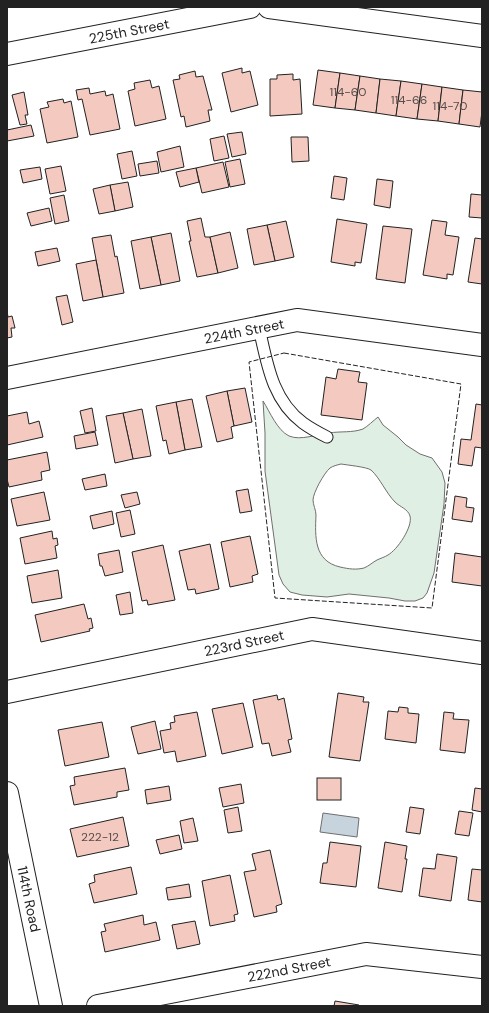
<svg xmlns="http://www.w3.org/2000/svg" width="489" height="1013" font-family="'DM Sans',sans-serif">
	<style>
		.green { fill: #e0efe3; stroke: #6f6f6f; fill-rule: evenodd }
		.water { fill: #c7d3dd; stroke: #6f6f6f }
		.building { fill: #f3c9c0; stroke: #222 }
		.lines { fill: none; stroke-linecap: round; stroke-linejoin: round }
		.service-casing { stroke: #222; stroke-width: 13 }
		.minor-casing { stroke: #222; stroke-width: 24 }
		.service { stroke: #fff; stroke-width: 11 }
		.minor { stroke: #fff; stroke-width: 22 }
		.fence { stroke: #222; stroke-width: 1; stroke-dasharray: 5 2; stroke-linecap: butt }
		.labels { text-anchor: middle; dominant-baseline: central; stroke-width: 3; stroke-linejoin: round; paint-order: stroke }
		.number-label { font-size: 12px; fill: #564c4a }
		.street-label { font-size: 14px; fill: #222; stroke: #fff }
	</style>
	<rect width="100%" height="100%" fill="#fff"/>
	<path class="green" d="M263,401c7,11 14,29 26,35 12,5 28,-2 40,-3 12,-2 23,0 34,-4 5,-3 10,-8 15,-12l5,8 15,12 8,8 14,9 12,4 10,14 3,11 -1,21 -10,69 -7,20 -4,5 -8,3h-10l-16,-3 -40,-4 -22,3 -25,-2 -12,-3 -7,-8 -4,-9 -14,-104v-38zM341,464c6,1 26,3 30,6 9,8 15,23 24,32 5,5 13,7 15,14 3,11 -13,34 -22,39 -3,2 -7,3 -11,5 -4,2 -8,6 -13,8 -8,2 -15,1 -24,-1 -26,-6 -25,-30 -24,-52 0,-5 -3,-10 -3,-15 0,-7 11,-27 17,-32 3,-2 7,-3 11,-4z"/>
	<path class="water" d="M323,813l36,5 -2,19 -37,-5z"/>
	<g class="building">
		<path d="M242,68v5l8,-2 8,34 -27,7 -9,-39z"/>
		<path d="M318,70l22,3 -5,35 -22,-3z"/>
		<path d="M195,71l1,6 7,-1 9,34h-4l2,11 -24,6 -2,-11 -3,1 -8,-37 7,-1 -1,-4z"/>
		<path d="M340,73l20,3 -5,34 -20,-2z"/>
		<path d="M293,74v6l7,-1 2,35 -32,2v-37h7v-4z"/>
		<path d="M360,76l20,3 -4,34 -21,-3z"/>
		<path d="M380,79l21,2 -5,35 -20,-3z"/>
		<path d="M150,80l2,8 7,-2 7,33 -31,7 -7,-35 7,-2 -1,-6z"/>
		<path d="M401,81l21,3 -5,35 -21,-3z"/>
		<path d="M422,84l20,3 -4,34 -21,-2z"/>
		<path d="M442,87l21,3 -4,34 -21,-3z"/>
		<path d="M89,88l1,6 15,-3 1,5 7,-2 7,35 -30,6 -8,-36 -4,1 -2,-10z"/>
		<path d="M463,90l19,2v19l-2,16 -21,-3z"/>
		<path d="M24,92l4,23h-3l2,9 -7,1 -8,-30z"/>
		<path d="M63,99l1,4 7,-2 7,36 -31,6 -7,-34 9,-2 -2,-5z"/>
		<path d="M31,125l3,11 -27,5v-11z"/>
		<path d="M242,132l4,22 -14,3 -5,-23z"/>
		<path d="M224,136l5,22 -15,3 -4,-22z"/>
		<path d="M291,137h17l1,24 -17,1z"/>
		<path d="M180,146l4,21 -23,5 -4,-20z"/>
		<path d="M132,151l5,25 -15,3 -5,-25z"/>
		<path d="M240,159l5,25 -15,3 -5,-25z"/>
		<path d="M157,161l2,12 -19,3 -2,-12z"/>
		<path d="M223,162l6,25 -27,6 -6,-25z"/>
		<path d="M61,166l5,25 -16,3 -5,-25z"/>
		<path d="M40,167l2,12 -19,4 -3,-13z"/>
		<path d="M196,168l3,14 -19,5 -4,-15z"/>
		<path d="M334,176l13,2 -3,22 -13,-2z"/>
		<path d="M377,179l16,2 -3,27 -16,-3z"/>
		<path d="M128,182l5,25 -18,4 -5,-26z"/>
		<path d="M110,185l5,26 -16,3 -6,-25z"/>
		<path d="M471,194l11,1v23l-13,-1z"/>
		<path d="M64,195l5,26 -14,3 -5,-26z"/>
		<path d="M49,208l3,13 -21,5 -4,-13z"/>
		<path d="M201,218l4,19h5l8,36 -21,4 -8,-36h2l-4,-20z"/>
		<path d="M337,219l30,5 -6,39 -6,-1v4l-24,-4z"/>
		<path d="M432,220l15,2 -2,13 14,2 -6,38 -6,-1v5l-24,-4z"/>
		<path d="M286,221l8,36 -19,4 -8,-36z"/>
		<path d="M267,225l8,36 -21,4 -7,-36z"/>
		<path d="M383,226l29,3 -7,54 -29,-4z"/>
		<path d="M230,232l8,36 -20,5 -8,-36z"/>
		<path d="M171,233l9,48 -19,4 -10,-48z"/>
		<path d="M111,235l4,22 2,-1 7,37 -21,4 -11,-59z"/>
		<path d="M151,237l10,48 -21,4 -9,-48z"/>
		<path d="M475,238l7,1v45l-14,-2z"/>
		<path d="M57,248l3,13 -22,5 -3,-14z"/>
		<path d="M96,260l7,37 -20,4 -7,-37z"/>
		<path d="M67,295l6,27 -11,3 -6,-28z"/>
		<path d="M7,311l1,6 4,-1 3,12h-4l1,9 -5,1z"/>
		<path d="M338,369l22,3 -2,10 9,1 -5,37 -41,-5 5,-38 10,2z"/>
		<path d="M245,388l7,34 -18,4 -7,-35z"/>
		<path d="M227,391l7,35 -3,1 2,11 -16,4 -11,-46z"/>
		<path d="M192,399l10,48 -17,3 -9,-48z"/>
		<path d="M176,402l9,48 -16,4 -3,-14 -3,1 -7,-35z"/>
		<path d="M476,404l6,1v43l-7,-1 -3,19 -14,-2 3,-25 10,1z"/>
		<path d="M92,408l4,23 -11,2 -5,-22z"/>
		<path d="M142,409l9,47 -18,3 -10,-46z"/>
		<path d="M27,412l2,12 10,-3 4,16 -36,8v-29z"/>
		<path d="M123,413l10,46 -18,4 -9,-47z"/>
		<path d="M95,432l3,13 -22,4 -2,-13z"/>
		<path d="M47,452l3,18 -9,2 1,8 -33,7 -2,-8v-19z"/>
		<path d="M105,474l2,12 -22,4 -3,-11z"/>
		<path d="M248,489l4,22 -12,2 -4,-22z"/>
		<path d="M44,492l6,28 -33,6 -6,-27z"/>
		<path d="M137,492l3,12 -15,4 -4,-13z"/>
		<path d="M455,496l12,2 -1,9 8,1 -2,14 -20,-3z"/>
		<path d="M130,510l5,24 -14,3 -5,-24z"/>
		<path d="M112,511l2,13 -21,5 -3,-13z"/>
		<path d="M52,531l1,8 4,-1 1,7 -3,1 2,12 -32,6 -5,-26z"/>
		<path d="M250,536l8,38 -6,2 1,6 -23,5 -9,-45z"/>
		<path d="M210,544l9,45 -23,5 -1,-5 -7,1 -9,-39z"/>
		<path d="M163,545l12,55 -27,5 -1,-5 -5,1 -10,-49z"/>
		<path d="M119,550l4,22 -18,4 -3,-10h-2l-2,-12z"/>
		<path d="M455,553l27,4v29l-30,-4z"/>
		<path d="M58,570l4,28 -30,5 -5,-27z"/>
		<path d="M130,592l3,21 -13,2 -4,-20z"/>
		<path d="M84,604l4,15 3,-1 2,10 -4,1 1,2 -49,11 -6,-27z"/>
		<path d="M338,693l26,4 -1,5h6l-9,59 -31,-4z"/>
		<path d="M277,695l1,5 6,-2 8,41 -4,1 3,12 -19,4 -3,-13 -7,1 -9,-44z"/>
		<path d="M243,703l10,44 -31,7 -10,-45z"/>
		<path d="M399,707l9,1v5l11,1 -3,29 -31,-4 3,-28 10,1z"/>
		<path d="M197,712l9,44 -29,6 -2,-11 -11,2 -4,-22 11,-2 -1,-6 5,-1 -1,-6z"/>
		<path d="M444,712l10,1 -1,6 16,1 -4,33 -25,-3z"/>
		<path d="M155,721l6,28 -23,5 -7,-27z"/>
		<path d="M102,722l7,35 -44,9 -7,-36z"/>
		<path d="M125,768l4,22 -12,2v5l-43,8 -4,-19 5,-1 -1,-8z"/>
		<rect x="317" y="778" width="24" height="22"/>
		<path d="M241,784l3,19 -21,4 -4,-19z"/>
		<path d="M169,786l2,14 -24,4 -2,-14z"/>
		<path d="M475,788l7,1v23l-10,-2z"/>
		<path d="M238,807l4,24 -14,2 -4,-23z"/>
		<path d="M410,807l14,2 -4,25 -14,-2z"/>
		<path d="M459,811l14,2 -4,23 -14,-2z"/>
		<path d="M123,817l6,29 -52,11 -7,-28z"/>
		<path d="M193,818l5,23 -14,2 -4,-22z"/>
		<path d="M179,835l3,14 -22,5 -4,-14z"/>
		<path d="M330,842l31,4 -5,41 -36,-4 3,-20h4z"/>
		<path d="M385,842l22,4 -2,13h2l-5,33 -24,-4z"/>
		<path d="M270,850l12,54 -6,2 1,6 -23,5 -10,-45 12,-2 -4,-16z"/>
		<path d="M437,854l20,3 -6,44 -32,-5 4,-28 12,1z"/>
		<path d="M131,867l6,27 -43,9 -5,-19 6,-2 -1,-7z"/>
		<path d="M472,869l10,1v32l-14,-2z"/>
		<path d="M230,875l8,39 -4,1 1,6 -25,5 -8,-45z"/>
		<path d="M189,884l2,13 -23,3 -2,-12z"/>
		<path d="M143,915l1,10 12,-3 4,18 -55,12 -4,-20 5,-1 -2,-7z"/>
		<path d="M195,921l5,23 -23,5 -5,-24z"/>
		<path d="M335,1001l24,4v1h-25z"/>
	</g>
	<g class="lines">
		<defs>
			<path id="service" d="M259,328c8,35 13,72 44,95 7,5 16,10 24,14"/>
			<g id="minor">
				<path d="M269,7l213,29"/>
				<path d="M7,54l243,-47"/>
				<path d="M7,378l290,-58 185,25"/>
				<path d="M7,692l305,-63 170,24"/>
				<path d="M7,793l44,213"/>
				<path d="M98,1006l268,-52 116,13"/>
			</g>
		</defs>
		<use href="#service" class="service-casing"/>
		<use href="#minor" class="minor-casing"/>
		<use href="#service" class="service"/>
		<use href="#minor" class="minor"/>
		<path class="fence" d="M284,353l177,31 -29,224 -157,-10 -26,-236z"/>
	</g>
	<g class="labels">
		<g class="number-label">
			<text x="348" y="92">114-60</text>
			<text x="409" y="100">114-66</text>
			<text x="450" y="106">114-70</text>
			<text x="100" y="837">222-12</text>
		</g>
		<g class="street-label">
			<text transform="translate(129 31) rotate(-11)">225th Street</text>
			<text transform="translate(244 331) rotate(-11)">224th Street</text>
			<text transform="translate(244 643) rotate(-12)">223rd Street</text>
			<text transform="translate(29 899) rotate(78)">114th Road</text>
			<text transform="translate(289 969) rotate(-11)">222nd Street</text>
		</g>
	</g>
	<rect width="489" height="1013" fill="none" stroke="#222222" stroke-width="16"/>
</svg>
